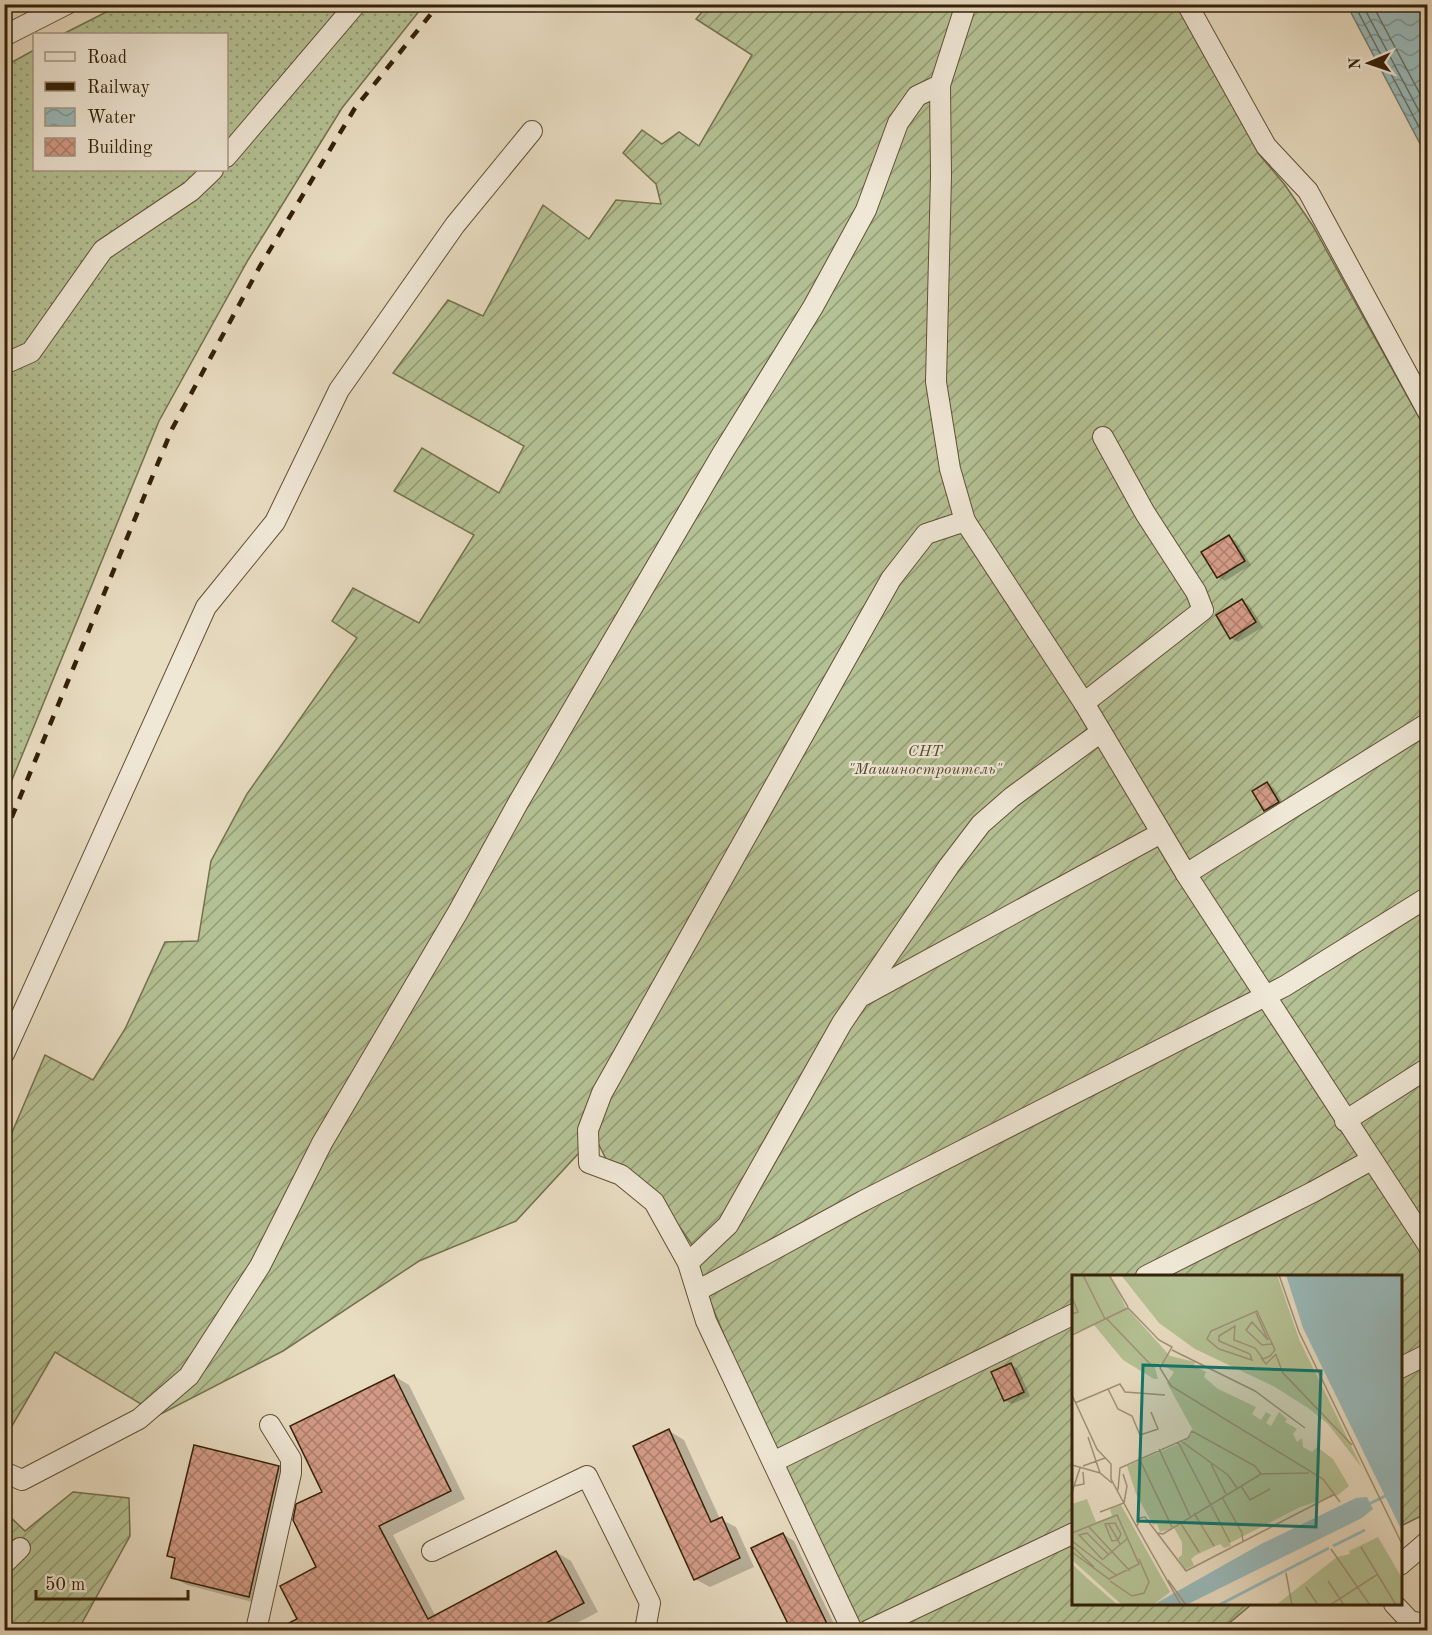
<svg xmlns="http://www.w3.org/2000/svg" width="1432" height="1635" font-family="'Old Standard TT',serif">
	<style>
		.grass { fill: url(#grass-dots); stroke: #74714e; stroke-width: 1.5 }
		.garden { fill: url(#garden-furrows); stroke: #74714e; stroke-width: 1.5 }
		.water { fill: url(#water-waves); stroke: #717d73; stroke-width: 1.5 }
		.shadow { fill: #0003 }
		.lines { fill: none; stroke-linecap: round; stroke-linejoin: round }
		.shore { stroke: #676e61; stroke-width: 1.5 }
		.building { fill: url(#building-cross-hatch); stroke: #352107; stroke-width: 1.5 }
		.minor-casing { stroke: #625036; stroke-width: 22 }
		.minor { stroke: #f0e8d7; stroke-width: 20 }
		.rail { stroke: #352107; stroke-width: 4.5; stroke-dasharray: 10 10; stroke-linecap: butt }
		.labels { text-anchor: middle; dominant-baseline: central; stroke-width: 4.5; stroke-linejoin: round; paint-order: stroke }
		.park-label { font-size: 16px; font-style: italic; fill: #55492a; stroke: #f0e8d7 }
		.inset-river { fill: none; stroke: #99babb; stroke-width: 3 }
		.inset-road { fill: none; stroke: #a09177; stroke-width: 1.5 }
		.view { fill: #0f766e; fill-opacity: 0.15; stroke: #0f766e; stroke-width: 3 }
		.inset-edge { fill: none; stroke: #352107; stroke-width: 3 }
	</style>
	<defs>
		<pattern id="grass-dots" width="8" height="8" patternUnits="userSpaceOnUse" patternTransform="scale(1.5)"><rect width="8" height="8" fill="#b4c194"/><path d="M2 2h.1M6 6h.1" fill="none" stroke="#939c77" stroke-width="1.8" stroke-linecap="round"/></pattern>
		<pattern id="garden-furrows" width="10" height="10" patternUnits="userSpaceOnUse" patternTransform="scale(1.5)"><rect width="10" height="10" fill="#b4c194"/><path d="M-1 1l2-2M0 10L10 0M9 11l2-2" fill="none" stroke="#939c77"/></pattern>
		<pattern id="water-waves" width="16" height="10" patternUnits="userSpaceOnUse" patternTransform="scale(1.5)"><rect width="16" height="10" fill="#99babb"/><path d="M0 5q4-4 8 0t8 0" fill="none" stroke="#7e9796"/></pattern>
		<pattern id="building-cross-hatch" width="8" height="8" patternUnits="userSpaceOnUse" patternTransform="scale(1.5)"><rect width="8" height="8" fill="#d39b87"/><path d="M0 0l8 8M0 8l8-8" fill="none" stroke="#ac7e6c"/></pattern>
	</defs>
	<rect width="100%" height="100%" fill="#e8dcc1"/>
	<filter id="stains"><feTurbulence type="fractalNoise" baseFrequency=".00333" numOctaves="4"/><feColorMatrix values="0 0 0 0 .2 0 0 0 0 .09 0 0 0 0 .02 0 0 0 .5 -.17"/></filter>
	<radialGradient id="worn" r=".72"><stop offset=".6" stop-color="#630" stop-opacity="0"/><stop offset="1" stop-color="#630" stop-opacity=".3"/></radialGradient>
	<path class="grass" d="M120,5h304l-82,103 -94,152 -89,161 -154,376v-731l29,-16v120h192v-136h-163z"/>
	<g class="garden">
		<path d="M708,5h474l77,149 26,31 28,41 114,206v1081l-26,13 -1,-250h-326v328h178l-31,26h-360l-110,-230 -42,-101 -16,-53 -41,-59 -45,-26 -8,-16 -21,9 -62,67 -97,40 -136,90 -124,64 -104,-63 -50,86v-289l40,-94 48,25 32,-51 40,-87 33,-1 13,-80 36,-67 110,-156 -25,-17 21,-33 66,35 55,-88 -80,-44 28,-43 77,45 25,-47 -131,-73 55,-73 35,16 60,-111 46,34 27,-39 45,4 -5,-20 -33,-31 19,-23 20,14 17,-12 20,14 53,-91 -56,-36z"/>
		<path d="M73,1492l56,6 1,38 -52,94h-73l-1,-119 21,20z"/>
	</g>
	<path class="water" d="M1347,5h80v152z"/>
	<g class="shadow">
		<path d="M1229,537l7,4 15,24 -26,16 -7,-4z"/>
		<path d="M1242,601l7,4 14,22 -25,15 -7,-4z"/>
		<path d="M1267,783l7,5 11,18 -13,8 -7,-4z"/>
		<path d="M1011,1365l7,4 12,27 -18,8 -7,-4z"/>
		<path d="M394,1376l15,9 56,114 -72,36 43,82 120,-65 15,9 27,51 -35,18h-282l18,-11 19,-52 6,-74z"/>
		<path d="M669,1431l15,9 36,79 16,8 18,40 -44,20 -15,-8z"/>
		<path d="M278,1467l15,9 -29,129 -77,-20 -15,-8 4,-17 -7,-5z"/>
		<path d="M783,1534l11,7 43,89h-44l-40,-81z"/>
	</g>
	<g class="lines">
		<g class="shore">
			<path d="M1354,4l74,140"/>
			<path d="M1362,4l66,124"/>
			<path d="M1372,4l56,105"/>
		</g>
	</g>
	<g class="building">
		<path d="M1229,535l16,26 -28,17 -16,-26z"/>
		<path d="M1242,599l14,23 -26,17 -14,-24z"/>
		<path d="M1267,782l12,20 -15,9 -12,-20z"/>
		<path d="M1011,1363l13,29 -20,9 -13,-29z"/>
		<path d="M394,1375l57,116 -72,35 49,93 128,-68 28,52 -51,27h-258l22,-11 -17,-33 36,-19 -23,-47 3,-16 26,-12 -32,-66z"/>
		<path d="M669,1429l42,93 11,-5 18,41 -46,22 -61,-134z"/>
		<path d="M194,1445l85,21 -30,131 -78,-19 4,-20 -8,-2z"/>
		<path d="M783,1533l47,97h-39l-40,-82z"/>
	</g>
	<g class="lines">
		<defs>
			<g id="minor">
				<path d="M1187,4l79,142 42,45 120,221"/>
				<path d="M4,36l63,-32"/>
				<path d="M226,157l130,-153"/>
				<path d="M4,364l27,-12 72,-102 88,-59 22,-21"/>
				<path d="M965,521l119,182 102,171 242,371"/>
				<path d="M1084,703l119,-93 -7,-18 -51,-79 -42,-76"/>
				<path d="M1186,874l242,-151"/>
				<path d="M864,995l297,-162"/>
				<path d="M4,1054l202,-447 69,-85 64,-132 116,-165 77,-94"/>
				<path d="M1345,1121l83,-53"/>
				<path d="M688,1263l40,-38 114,-202 107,-157 32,-42 31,-27 89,-65"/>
				<path d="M1146,1276l167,-84 58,-32"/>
				<path d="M697,1291l166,-90 422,-215 143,-89"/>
				<path d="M1400,1368l28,-14"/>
				<path d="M773,1462l301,-148"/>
				<path d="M4,1472l18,8 117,-61 50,-43 71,-110 62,-123 136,-231 60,-109 204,-349 91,-147 53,-97 32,-87 19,-27 23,-11 26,-81"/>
				<path d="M432,1551l155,-75 63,127 -5,27"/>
				<path d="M4,1564l16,-16"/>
				<path d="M1400,1565l28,-24"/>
				<path d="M1394,1604l16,17 18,4"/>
				<path d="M256,1630l35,-157v-14l-21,-34"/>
				<path d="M852,1630l-146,-309 -18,-58 -34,-61 -33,-27 -32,-12 -1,-33 14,-37 289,-514 35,-45 39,-13 -15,-52 -14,-87 5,-206 -1,-91"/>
				<path d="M869,1630l205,-97"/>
			</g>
		</defs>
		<use href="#minor" class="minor-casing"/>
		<use href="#minor" class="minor"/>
		<path class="rail" d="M4,836l168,-407 87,-161 96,-160 84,-104"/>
	</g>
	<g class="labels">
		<g class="park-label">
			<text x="925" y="752">СНТ<tspan x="925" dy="18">"Машиностроитель"</tspan></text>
		</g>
	</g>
	<g transform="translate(1072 1275)">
		<rect width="330" height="330" fill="#e8dcc1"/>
		<path d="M49,0h156l22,64 63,129 -34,-44 -20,-16 -33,-21 -80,-38 -36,-26zM15,224l9,23 16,-6 -2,-7 11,-4 49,87 -17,13h-31l-50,-45v-56zM0,289l16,15 30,26h-46z" fill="#b4c194"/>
		<path d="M34,246l-3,5 8,15 8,2 -7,5 -21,-21z" fill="#b4c194"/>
		<path d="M0,0h38l15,31 45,50 25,6 -1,4 12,6 -2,5 14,12 38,18 -4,7 9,6 5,-8 5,3 -5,8 5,3 8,-14 8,7 -2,3 12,7 -4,5 4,8 5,-4 1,9 9,5 5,-5 16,12 16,27 -11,9 -38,12 -70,36 1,3 -7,2 -4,-4 -24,11 -5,4 3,6 -9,5 -7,-12 4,-3v-13l-8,-14 -14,4 -3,-8 -4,1 -17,-31 -9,-28 56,-24 11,-10 -27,-49 7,-11 -14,-9 -5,5 3,11h-4l-31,-19 -29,-35 -22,8zM306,262l24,41v27h-126l61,-48 13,-3 -1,-3z" fill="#b4c194"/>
		<path d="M214,0h116v256l-99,-203zM295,222l6,12 -11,9 -176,87h-33l108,-61 95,-46z" fill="#99babb"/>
		<path class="inset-river" d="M295,230l20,-10M261,271l32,-16M147,330l110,-57"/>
		<path class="inset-road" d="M11,0l22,44M37,0l19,32M207,0l20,57 103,212M0,22l6,15 -6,2M185,36l18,39 -5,6 -7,3 -8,-11 -21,-8 1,-14 -16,10v5l31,13 2,6 -33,-11 -12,-10 4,-8zM184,38l12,27 -16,-18 -6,8 16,15 11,-1M34,43l47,49M0,60l56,-27 31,32 13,7 -12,21 11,18 152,93 17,23M100,75l83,41 50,37M204,80l7,18 69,72M189,83l5,6 10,-10M36,114l10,20 14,7 8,19 18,-6 -7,-17M0,120l25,54 14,15v15l22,41 48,85M3,128l45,-19 5,8 40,3M16,162l12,36M109,166l47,34 9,13M106,167l52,100M87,174l31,67M67,183l33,69M139,189l15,30M0,190l28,8 12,10M11,191l22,-8M2,211l6,-18M169,211l9,14 20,-11M46,215l2,-22 68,-30 4,-7 63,35 6,8 48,-1M0,218l2,-7 10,-2 -1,-12M150,222l20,36 1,9M28,237l24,-9 3,-17 -4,-12M122,238l20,33M108,247l19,30M36,248l10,17M65,251l3,-8 5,-1 41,54 149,-77M17,252l41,44M0,258l45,-18 22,49 -30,15 -37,-27M85,258l6,1 98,-60M46,265l3,-6 -6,-11 -10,1 7,17 6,-1 2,4M0,266l45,35M0,271l22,21M289,272l35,58M259,274l39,56M30,284l-23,-24 8,-2 21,21M30,285l26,-22M214,298l6,32M96,305l18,25M38,306l22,15 12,-3 5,-11 -10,-23M256,306l16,24M234,312l12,18M258,330l48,-31"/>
		<path class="view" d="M71,90l178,6 -5,156 -178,-6z"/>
		<rect width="330" height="330" class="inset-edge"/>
	</g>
	<rect width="1432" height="1635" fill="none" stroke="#e8dcc1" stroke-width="24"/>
	<rect x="6" y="6" width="1420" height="1623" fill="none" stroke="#352107" stroke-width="3"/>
	<rect x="12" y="12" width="1408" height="1611" fill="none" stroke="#352107" stroke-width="1.5"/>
	<rect x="33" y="33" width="195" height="138" fill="#f0e8d7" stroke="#a59884" stroke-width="1.5"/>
	<rect x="45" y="52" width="30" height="9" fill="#f0e8d7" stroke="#a59884" stroke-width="1.5"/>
	<text x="87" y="63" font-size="18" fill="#352107">Road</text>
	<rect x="45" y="82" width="30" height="9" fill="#352107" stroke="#a59884" stroke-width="1.5"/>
	<text x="87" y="93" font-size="18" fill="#352107">Railway</text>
	<rect x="45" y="108" width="30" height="18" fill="url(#water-waves)" stroke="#a59884" stroke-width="1.5"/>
	<text x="87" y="123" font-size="18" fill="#352107">Water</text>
	<rect x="45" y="138" width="30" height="18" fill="url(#building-cross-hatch)" stroke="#a59884" stroke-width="1.5"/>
	<text x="87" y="153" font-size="18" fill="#352107">Building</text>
	<g transform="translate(1369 63) rotate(268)" stroke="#f0e8d7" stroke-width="4.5" paint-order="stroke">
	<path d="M0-4.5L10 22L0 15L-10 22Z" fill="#352107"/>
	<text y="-9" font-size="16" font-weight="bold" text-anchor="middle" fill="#352107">N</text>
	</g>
	<path d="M36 1590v9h152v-9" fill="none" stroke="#352107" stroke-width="3"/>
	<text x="45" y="1590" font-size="18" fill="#352107" stroke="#f0e8d7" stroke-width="4.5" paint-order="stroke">50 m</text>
	<rect width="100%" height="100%" filter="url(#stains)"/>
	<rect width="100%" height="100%" fill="url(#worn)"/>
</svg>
